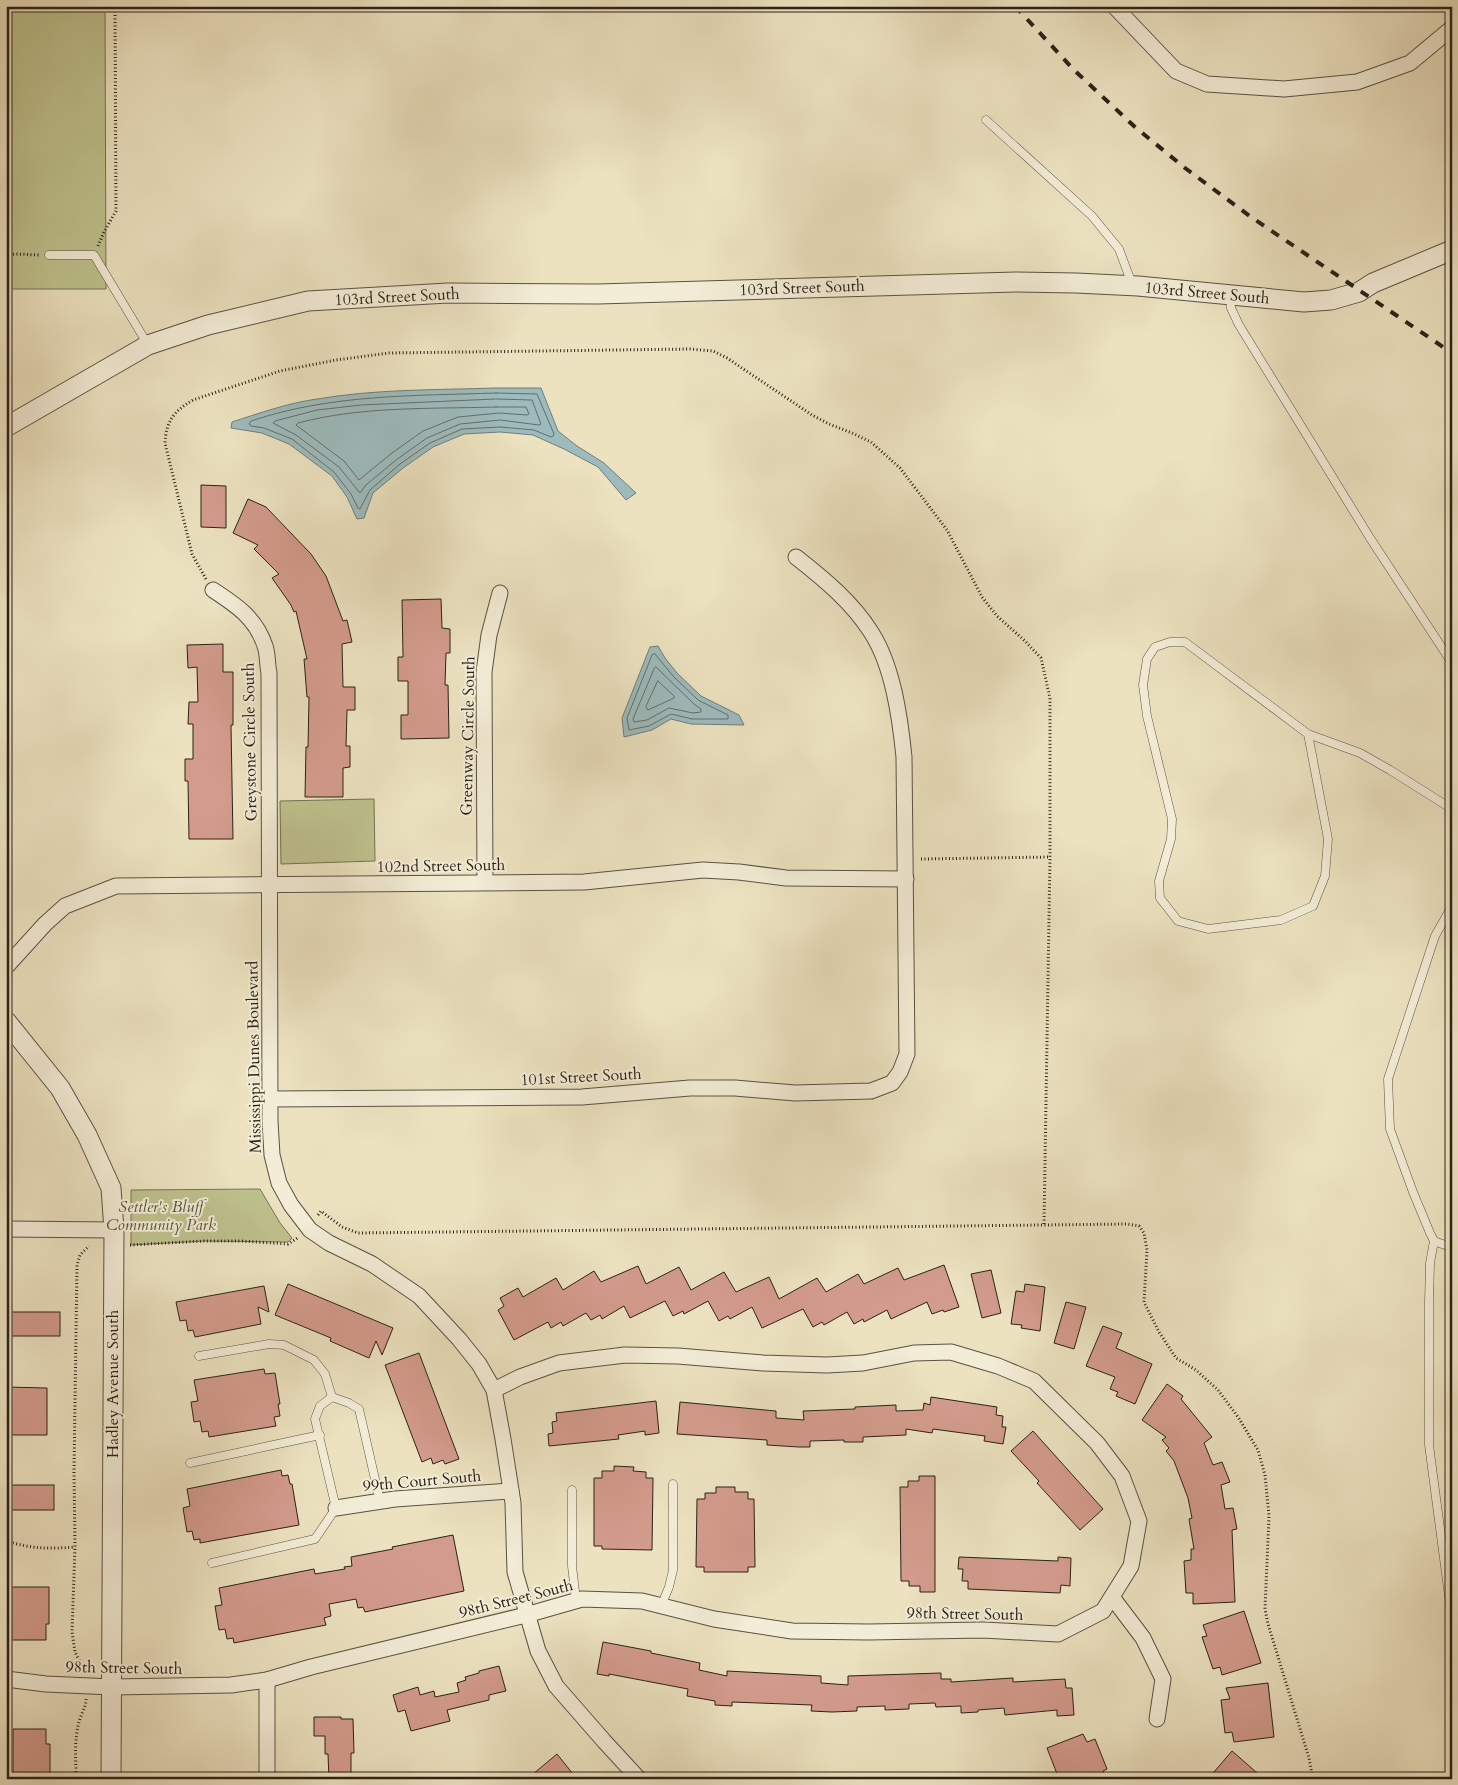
<svg xmlns="http://www.w3.org/2000/svg" width="1458" height="1785" font-family="Cardo,serif">
	<style>
		.green { fill: #bec18d; stroke: #747252 }
		.water { fill: #9dbbbc; stroke: #6f7e7a }
		.lines { fill: none; stroke-linecap: round; stroke-linejoin: round }
		.shore { stroke: #646e6a; stroke-width: 1 }
		.building { fill: #d39b8c; stroke: #2a2218 }
		.service-casing { stroke: #5a5242; stroke-width: 9 }
		.minor-casing { stroke: #5a5242; stroke-width: 17 }
		.tertiary-casing { stroke: #5a5242; stroke-width: 21 }
		.path { stroke: #2a2218; stroke-width: 3; stroke-dasharray: 1 2.5; stroke-linecap: butt }
		.service { stroke: #f3ecd6; stroke-width: 8 }
		.minor { stroke: #f3ecd6; stroke-width: 15 }
		.tertiary { stroke: #f3ecd6; stroke-width: 19 }
		.rail { stroke: #2a2218; stroke-width: 4; stroke-dasharray: 9 9; stroke-linecap: butt }
		.labels { text-anchor: middle; dominant-baseline: central; stroke-width: 4; stroke-linejoin: round; paint-order: stroke }
		.street-label { font-size: 16px; fill: #2a2218; stroke: #f3ecd6 }
		.park-label { font-size: 16px; font-style: italic; fill: #56523b; stroke: #f3ecd6 }
	</style>
	<rect width="100%" height="100%" fill="#ece2c0"/>
	<filter id="stains"><feTurbulence type="fractalNoise" baseFrequency=".004" numOctaves="4"/><feColorMatrix values="0 0 0 0 .2 0 0 0 0 .09 0 0 0 0 .02 0 0 0 .5 -.17"/></filter>
	<radialGradient id="worn" r=".72"><stop offset=".6" stop-color="#630" stop-opacity="0"/><stop offset="1" stop-color="#630" stop-opacity=".3"/></radialGradient>
	<g class="green">
		<path d="M6,6h99l1,283h-100z"/>
		<path d="M374,799l1,62 -94,3 -1,-63z"/>
		<path d="M260,1189l20,34 12,15 -4,4 -84,-1 -73,4v-55z"/>
	</g>
	<g class="water">
		<path d="M496,388h45l17,43 19,15 27,17 32,30 -10,7 -28,-33 -34,-18 -31,-14 -33,-3 -36,2 -31,13 -30,21 -30,25 -9,25 -7,1 -10,-22 -15,-21 -43,-32 -27,-11 -31,-5 1,-6c28,-9 56,-19 85,-23 59,-10 119,-9 179,-11z"/>
		<path d="M658,646l7,12 12,15 24,23 38,19 5,10 -53,-1 -20,-5 -19,11 -28,7 -2,-19 28,-71z"/>
	</g>
	<g class="lines">
		<g class="shore">
			<path d="M496,393l41,1 17,40 -1,2 -2,1 -17,-7 -34,-3 -38,2 -32,14 -30,21 -30,26 -10,19 -2,-1 -7,-14 -17,-22 -42,-33 -28,-11 -13,-2 -2,-2 2,-3c81,-27 161,-25 245,-28z"/>
			<path d="M496,399l36,1 9,24 -2,1 -39,-5 -40,4 -33,14 -31,22 -30,25 -6,8 -21,-26 -43,-32 -23,-12 2,-2 42,-11 44,-5z"/>
			<path d="M496,407h30l3,7 -2,1 -28,-2 -41,4 -35,14 -31,22 -33,27 -15,-19 -48,-36 2,-2c64,-17 132,-14 198,-16z"/>
			<path d="M655,654l19,23 24,23 30,15v4h-36l-21,-5 -22,12 -20,4 -2,-12 25,-63z"/>
			<path d="M656,667l38,37 7,5v3l-8,1 -24,-5 -22,12 -13,2 -1,-3 21,-50z"/>
			<path d="M658,681l16,15v2l-26,12 -2,-3z"/>
		</g>
	</g>
	<g class="building">
		<path d="M201,485l25,1v42l-25,-1z"/>
		<path d="M248,499l18,8 45,47 15,22 17,45 4,-1 5,22 -10,2 1,43h12v23h-8l-1,36h4v21l-7,1v29h-38l1,-50h2l1,-50h-2l-3,-38h3l-11,-48 -2,1 -3,-7 -19,-27 7,-4 -25,-25 4,-4 -25,-12z"/>
		<path d="M441,599l1,29 8,1v24h-4l-1,32h3l1,53 -48,1v-24h7v-34h-10v-24h5l-1,-57z"/>
		<path d="M223,644v28h10v53h-2l2,114h-44l-1,-58h-3v-22h8v-35h-5l1,-22h9l-1,-35 -9,1 -1,-23z"/>
		<path d="M944,1265l15,42 -15,5 -1,-2 -11,4 -5,-12 -36,17 -4,-9 -23,12 -1,-3 -9,5 -7,-12 -23,13 -2,-3 -9,5 -10,-18 -41,19 -10,-21 -22,12 -2,-3 -9,5 -11,-20 -24,13 -1,-3 -10,5 -8,-15 -35,17 -6,-12 -22,13 -2,-4 -9,5 -5,-7 -23,13 -2,-4 -10,6 -3,-6 -34,18 -16,-30 6,-4 -4,-8 18,-10 5,9 33,-19 7,12 31,-19 7,11 37,-16 8,18 33,-17 12,23 33,-18 12,20 33,-15 10,22 38,-21 9,14 32,-18 6,10 34,-16 6,12z"/>
		<path d="M991,1270l10,43 -19,5 -11,-44z"/>
		<path d="M288,1284l105,44 -11,27 -6,-14 -7,17 -39,-17 1,-3 -56,-23z"/>
		<path d="M1025,1284l20,3 -5,44 -19,-3 1,-3 -11,-1 5,-33 8,1z"/>
		<path d="M264,1286l5,26 -11,-5 3,17 -66,13 -2,-7 -5,1 -2,-11 -6,1 -4,-19z"/>
		<path d="M1066,1302l20,5 -12,42 -20,-6z"/>
		<rect x="6" y="1312" width="54" height="24"/>
		<path d="M1103,1326l19,7 -6,15 36,16 -17,40 -19,-8 2,-4 -8,-3 5,-12 -29,-11z"/>
		<path d="M419,1353l40,106 -14,5 -2,-4 -10,4 -2,-6 -9,4 -37,-97z"/>
		<path d="M264,1369l1,5 10,-1 5,31h-2l2,12 -6,1 2,9 -67,11 -1,-6 -6,1 -2,-11 -6,1 -3,-20 7,-1 -4,-21z"/>
		<path d="M1167,1384l16,12 -2,3 31,38 -8,6 9,22 9,-3 8,20 -9,3 4,24 8,-1 4,21 -5,1 3,72 -42,2v-11h-7l-2,-32 7,-1v-11h3l-5,-30 3,-1 -4,-20 -14,-37 -8,-10 3,-3 -7,-8 4,-3 -24,-17z"/>
		<path d="M6,1387l41,1v47h-41z"/>
		<path d="M931,1397l66,10 -1,8 7,1 -1,11h4l-3,17 -19,-3 1,-5 -52,-7 -1,4 -26,-4v6l-43,2v5h-19v-2l-34,1v6h-11l-32,-2v-5l-90,-6 3,-32 96,9v7l28,2 -1,-9 52,-2v-2l41,-2v6l27,-1 1,-7 6,2z"/>
		<path d="M656,1401l3,32 -14,2v-4l-27,4 1,4 -70,7 -1,-12 5,-1 -1,-11 5,-1 -1,-8z"/>
		<path d="M1033,1431l70,78 -23,21 -43,-47 2,-2 -28,-30z"/>
		<path d="M614,1466l20,1 -1,4 13,1v6h7l-1,72 -50,-1v-3h-8v-68h8v-7h12z"/>
		<path d="M281,1470l1,6 6,-1 2,9h2l7,41 -99,18v-4l-6,1 -2,-9 -5,1 -4,-24 7,-2 -3,-17z"/>
		<path d="M919,1476h16v116h-15v-6h-11v-5h-8l-1,-94h8v-6h11z"/>
		<rect x="6" y="1485" width="48" height="25"/>
		<path d="M716,1487h19v5h13v7h6l1,68h-7v5h-44v-5h-8l1,-68h8v-6h11z"/>
		<path d="M453,1535l11,56 -99,21 -2,-5 -5,1 -2,-9 -27,5 2,12 -7,2 2,7 -92,18 -1,-5 -6,1 -2,-10 -6,1 -4,-24 7,-1 -3,-17 95,-19 1,5 30,-5 -1,-2 8,-1 -1,-9 42,-8 -1,-2z"/>
		<path d="M959,1557l99,4v-4l13,1 -1,28 -9,-1 -1,8 -92,-4v-8h-6l1,-12h-5z"/>
		<path d="M12,1587h37v37h-3v16h-34z"/>
		<path d="M1244,1611l17,52 -39,12 -2,-8 -7,2 -11,-32 5,-1 -4,-11z"/>
		<path d="M603,1642l48,9v2l49,10 -1,7 28,6v-5l94,5v7l27,2v-9l93,-3v6h10v3l62,-4v4l52,-3 1,9h6l2,27 -17,1v-6l-52,5 -1,-7 -26,2v2l-17,1v-7l-25,1 -1,-4 -26,1v5l-24,1v-4l-28,1v4l-25,1 -21,-1 1,-6 -80,-3v4l-17,-1v-4l-28,-5 1,-7 -79,-15v2l-12,-2z"/>
		<path d="M499,1666l7,25 -17,4v5l-42,10 3,11 -39,10 -6,-21 -7,2 -5,-17 25,-8 2,8 14,-4 1,6 24,-5 -2,-9 9,-3 -1,-3 14,-4v-2z"/>
		<path d="M1268,1683l6,54 -40,5 -2,-10 -7,1 -4,-33 9,-1 -4,-11z"/>
		<path d="M314,1717h27v2h12l1,34h-3v26h-22l-1,-25h-3v-18h-11z"/>
		<path d="M13,1729h33v15h4v35h-37z"/>
		<path d="M1083,1734l4,8 8,-3 12,30 -4,2 3,8h-47l-12,-31z"/>
		<path d="M1232,1751l32,28h-56z"/>
		<path d="M557,1754l16,20 -7,5h-39z"/>
	</g>
	<g class="lines">
		<defs>
			<g id="service">
				<path d="M986,120l106,96 27,33 13,35"/>
				<path d="M49,255h45l54,90"/>
				<path d="M1230,295l1,13 8,17 131,213 82,125"/>
				<path d="M1308,734l20,105 -3,37 -12,30 -32,14 -73,9 -30,-8 -18,-23 -1,-17 12,-42 1,-20 -25,-103 -4,-31 4,-26 8,-12 15,-5h15l123,92 52,19 30,17 62,39"/>
				<path d="M1452,906l-17,30 -47,143 2,50 23,63 17,41 4,8 11,4h7"/>
				<path d="M1434,1241l-4,22 -1,39v143l23,174"/>
				<path d="M199,1356l70,-12 15,1 30,15 11,14 7,23"/>
				<path d="M332,1397l17,6 10,6 21,92"/>
				<path d="M190,1463l130,-28"/>
				<path d="M572,1490v76l4,34"/>
				<path d="M212,1563l103,-24 21,-31 -21,-89 5,-13 12,-9"/>
				<path d="M661,1606l8,-19 4,-17v-86"/>
			</g>
			<g id="minor">
				<path d="M1114,6l62,65 31,13 77,5 73,-7 53,-19 42,-35"/>
				<path d="M213,590c23,15 43,28 52,56 3,8 2,18 4,27l1,448 2,34 7,28 12,22 19,25 19,13 43,21 47,32 40,43 20,25 15,26 9,49 10,64 2,69 23,79 18,35 48,55 35,38"/>
				<path d="M485,882l-1,-210 5,-37 11,-42"/>
				<path d="M6,967l39,-43 20,-18 51,-20 468,-4 119,-12 36,2 47,6 120,1"/>
				<path d="M270,1099l312,-2 108,-9h45l60,5 76,-2 21,-8 8,-11 7,-18 -3,-297c-4,-40 -11,-91 -33,-125 -19,-30 -47,-53 -75,-75"/>
				<path d="M6,1229l108,1"/>
				<path d="M336,1508l59,-9 116,-8"/>
				<path d="M1112,1597l31,41 20,41 -6,40"/>
				<path d="M6,1679l40,5 66,3 119,-2 36,-5 44,-13 215,-52 56,-16 60,2 72,18 78,12 77,1 114,-2 75,4 45,-23 28,-45 8,-45 -17,-45 -25,-33 -63,-62 -36,-15 -47,-14 -37,1 -51,10 -36,2 -64,-2 -85,-7 -53,-1 -66,8 -39,14 -26,13"/>
				<path d="M267,1779v-99"/>
			</g>
			<g id="tertiary">
				<path d="M6,427l142,-82 60,-20 100,-24 140,-8 150,1 418,-12 60,1 62,3 166,16 27,-2 28,-8 14,-9 79,-33"/>
				<path d="M6,1021l54,67 27,47 24,53 3,42 -3,549"/>
			</g>
		</defs>
		<use href="#service" class="service-casing"/>
		<use href="#minor" class="minor-casing"/>
		<use href="#tertiary" class="tertiary-casing"/>
		<g class="path">
			<path d="M98,246l6,-14 12,-21 -1,-205"/>
			<path d="M6,255l10,-1 23,1"/>
			<path d="M206,579l-14,-25 -27,-111c1,-22 9,-32 28,-43l87,-29 56,-11 53,-7 301,-4 23,2 14,7 85,57 17,9 23,9 19,9 29,26 47,62 35,67 15,19 28,25 16,17 9,40v159l-6,367"/>
			<path d="M921,859l129,-2"/>
			<path d="M318,1215l3,-4 21,16 16,6 769,-9 12,2 5,7 3,17 -3,52 15,30 17,26 20,12 22,20 20,27 20,33 7,25 4,41 -4,93 3,15 41,134 3,16 -1,5"/>
			<path d="M130,1245l74,-4h36l48,3 11,-7"/>
			<path d="M6,1541c27,8 42,8 69,6"/>
			<path d="M84,1670l-9,-18 -3,-20 3,-85 -1,-76 3,-206 3,-10 9,-9"/>
			<path d="M76,1779c0,-19 -2,-39 3,-57 2,-8 7,-15 7,-23"/>
		</g>
		<use href="#service" class="service"/>
		<use href="#minor" class="minor"/>
		<use href="#tertiary" class="tertiary"/>
		<path class="rail" d="M1015,6l59,64 61,57 50,41 66,49 201,136"/>
	</g>
	<g class="labels">
		<g class="street-label">
			<text transform="translate(802 288) rotate(-2)">103rd Street South</text>
			<text transform="translate(1207 293) rotate(5)">103rd Street South</text>
			<text transform="translate(397 297) rotate(-3)">103rd Street South</text>
			<text transform="translate(468 736) rotate(-89)">Greenway Circle South</text>
			<text transform="translate(250 742) rotate(-91)">Greystone Circle South</text>
			<text transform="translate(441 866) rotate(-1)">102nd Street South</text>
			<text transform="translate(254 1057) rotate(-91)">Mississippi Dunes Boulevard</text>
			<text transform="translate(581 1077) rotate(-3)">101st Street South</text>
			<text transform="translate(113 1384) rotate(-90)">Hadley Avenue South</text>
			<text transform="translate(422 1481) rotate(-5)">99th Court South</text>
			<text transform="translate(516 1599) rotate(-14)">98th Street South</text>
			<text transform="translate(965 1614) rotate(1)">98th Street South</text>
			<text transform="translate(124 1668) rotate(1)">98th Street South</text>
		</g>
		<g class="park-label">
			<text x="161" y="1207">Settler's Bluff<tspan x="161" dy="18">Community Park</tspan></text>
		</g>
	</g>
	<rect width="1458" height="1785" fill="none" stroke="#ece2c0" stroke-width="25"/>
	<rect x="8" y="8" width="1443" height="1770" fill="none" stroke="#2a2218" stroke-width="2.5"/>
	<rect x="12" y="12" width="1433" height="1760" fill="none" stroke="#2a2218"/>
	<rect width="100%" height="100%" filter="url(#stains)"/>
	<rect width="100%" height="100%" fill="url(#worn)"/>
</svg>
